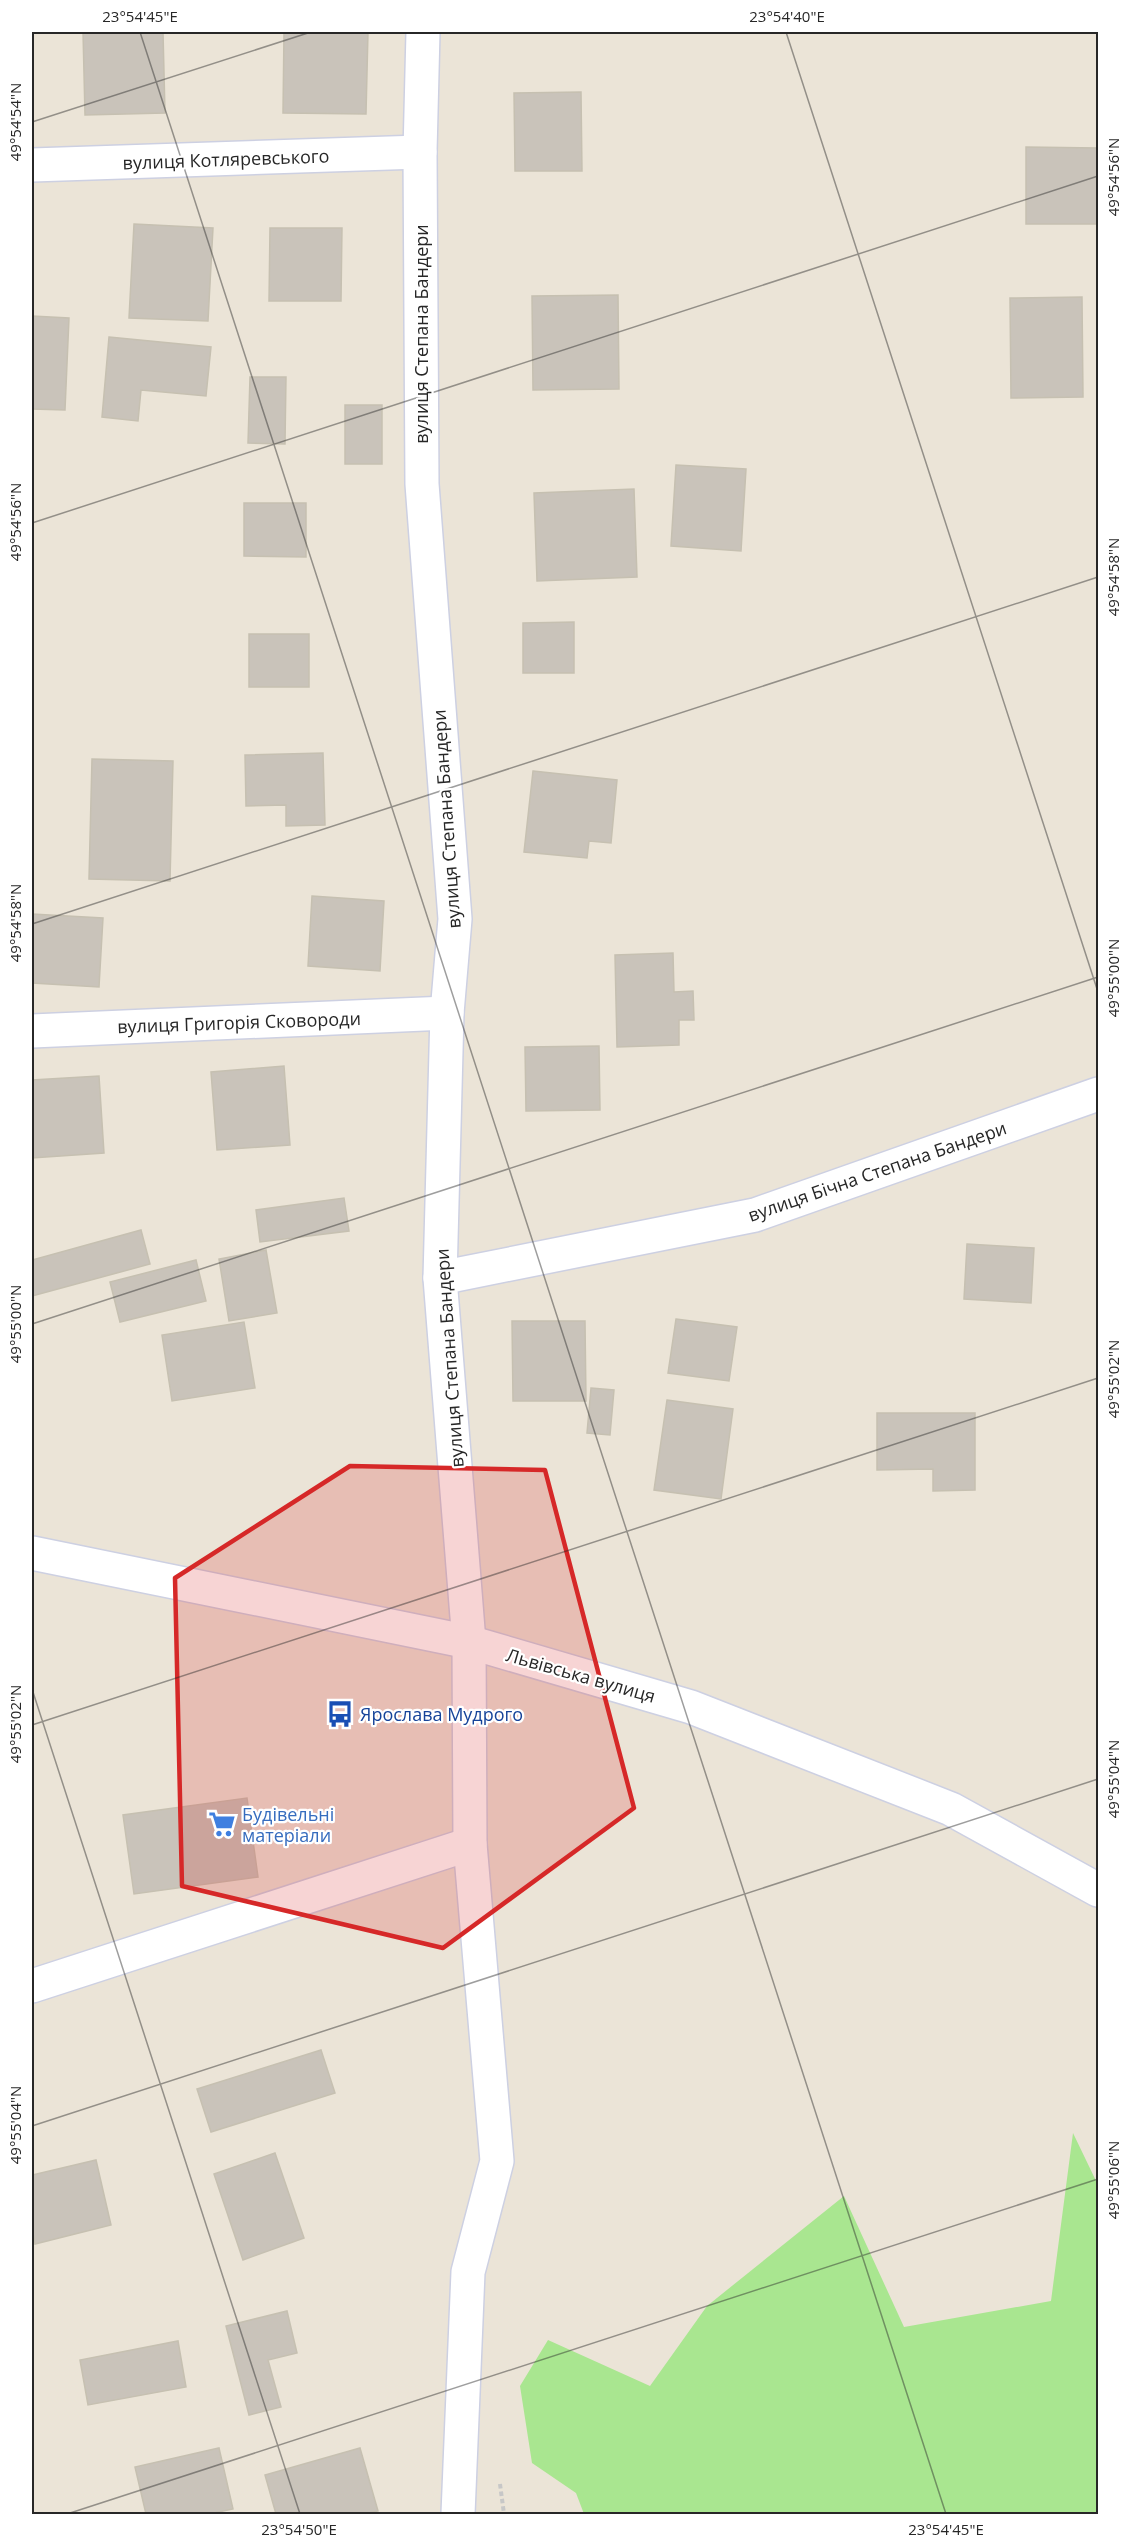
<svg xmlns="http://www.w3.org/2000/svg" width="1130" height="2546" font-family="'Open Sans',sans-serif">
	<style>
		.green { fill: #a9e690 }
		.building { fill: #c9c3ba; stroke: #c6c0b1; stroke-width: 1.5 }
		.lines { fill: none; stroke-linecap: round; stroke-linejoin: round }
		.street-casing { stroke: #cdd0e2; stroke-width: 36 }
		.secondary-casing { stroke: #cdd0e2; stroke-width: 36 }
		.path { stroke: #c7c7c7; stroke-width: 4; stroke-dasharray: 4.5 3; stroke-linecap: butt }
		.street { stroke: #fff; stroke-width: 33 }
		.secondary { stroke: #fff; stroke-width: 33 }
		.marked { fill: #d62828; fill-opacity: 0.2; stroke: #d62828; stroke-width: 4.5; stroke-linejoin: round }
		.ticks { fill: none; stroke: #272727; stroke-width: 1.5; stroke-opacity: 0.45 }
		.labels { text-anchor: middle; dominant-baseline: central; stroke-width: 4.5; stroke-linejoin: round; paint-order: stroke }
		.street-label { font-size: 18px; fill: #272727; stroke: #fff }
		.transit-label { font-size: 18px; fill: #164399; stroke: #fff; text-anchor: start }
		.shop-label { font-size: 18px; fill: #366cbe; stroke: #fff; text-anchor: start }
		.neatline { fill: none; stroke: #272727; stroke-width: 2 }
		.ticks-label { font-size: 15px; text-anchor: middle; fill: #272727 }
	</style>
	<rect width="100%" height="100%" fill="#ebe4d7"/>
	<path class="green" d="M1073,2133l25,52v329h-514l-8,-21 -44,-30 -12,-77 28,-46 102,46 57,-80 137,-110 60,131 147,-26z"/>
	<g class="building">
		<path d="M83,32h80l2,81 -80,2z"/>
		<path d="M284,32h84l-2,82 -83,-1z"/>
		<path d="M32,75l1,52h-1z"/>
		<path d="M581,92l1,79h-67l-1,-78z"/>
		<path d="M1026,147l72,1v76h-72z"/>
		<path d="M134,224l79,4 -5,93 -79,-3z"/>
		<path d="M270,228h72l-1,73h-72z"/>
		<path d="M618,295l1,94 -86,1 -1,-94z"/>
		<path d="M1082,297l1,100 -72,1 -1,-100z"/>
		<path d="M32,316l37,2 -4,92 -33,-1z"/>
		<path d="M109,337l102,10 -5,49 -65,-6 -3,31 -36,-4z"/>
		<path d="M250,377h36l-1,67 -37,-1z"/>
		<rect x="345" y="405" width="37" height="59"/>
		<path d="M676,465l70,4 -5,82 -70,-5z"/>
		<path d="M634,489l3,88 -100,4 -3,-88z"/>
		<path d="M244,503h62v54l-62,-1z"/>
		<path d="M574,622v51h-51v-50z"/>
		<rect x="249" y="634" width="60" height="53"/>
		<path d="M323,753l2,72 -39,1v-21l-40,1 -1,-51z"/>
		<path d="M92,759l81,2 -3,120 -81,-2z"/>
		<path d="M533,771l84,9 -6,63 -22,-2 -2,17 -63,-6z"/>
		<path d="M312,896l72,5 -4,70 -72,-5z"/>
		<path d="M32,914l71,4 -4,69 -67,-4z"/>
		<path d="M673,953l1,39 19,-1 1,29h-15v25l-62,2 -2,-92z"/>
		<path d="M599,1046l1,64 -74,1 -1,-64z"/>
		<path d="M284,1066l6,79 -73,5 -6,-78z"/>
		<path d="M99,1076l5,77 -72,5v-78z"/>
		<path d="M344,1198l5,33 -89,11 -4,-32z"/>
		<path d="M141,1230l9,34 -118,32v-36z"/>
		<path d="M967,1244l67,4 -3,55 -67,-4z"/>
		<path d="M266,1250l11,63 -48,8 -10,-62z"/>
		<path d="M196,1260l10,41 -86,21 -10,-40z"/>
		<path d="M676,1319l61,8 -8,54 -61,-8z"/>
		<path d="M512,1321h73l1,80h-73z"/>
		<path d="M244,1322l11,66 -83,13 -10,-66z"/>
		<path d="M591,1388l23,2 -4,45 -23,-2z"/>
		<path d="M667,1400l66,9 -12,90 -67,-9z"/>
		<path d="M877,1413h98v77l-42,1v-22l-56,1z"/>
		<path d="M247,1798l11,79 -124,17 -11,-79z"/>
		<path d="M321,2050l14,43 -124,39 -14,-43z"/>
		<path d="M275,2153l29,85 -61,22 -29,-86z"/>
		<path d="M96,2160l15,65 -76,19 -3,-15v-54z"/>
		<path d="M287,2311l10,42 -29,7 13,47 -32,8 -23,-89z"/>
		<path d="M178,2341l8,46 -98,18 -8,-45z"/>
		<path d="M219,2448l14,61 -24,5h-63l-11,-47z"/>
		<path d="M360,2448l18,63 -14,3h-88l-11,-39z"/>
	</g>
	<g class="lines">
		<defs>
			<g id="street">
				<path d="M423,32l-3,120 2,332 33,435 -8,94 -7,265 29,364 1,202 27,317 -29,111 -10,242"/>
				<path d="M32,165l388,-13"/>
				<path d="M32,1031l415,-18"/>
				<path d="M440,1278l315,-63 343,-121"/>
				<path d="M32,1986l438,-142"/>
			</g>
			<path id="secondary" d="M32,1553l437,89 222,65 260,102 147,81"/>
		</defs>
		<use href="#street" class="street-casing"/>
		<use href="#secondary" class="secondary-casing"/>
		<path class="path" d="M500,2484l4,30"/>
		<use href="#street" class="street"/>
		<use href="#secondary" class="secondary"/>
	</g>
	<path class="marked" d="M350,1466l195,4 89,338 -191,140 -261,-62 -7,-308z"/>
	<path class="ticks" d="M140,32l806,2482M786,32l312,960M32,122l279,-90M32,523l1066,-347M32,924l1066,-347M32,1324l1066,-347M32,1689l268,825M32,1725l1066,-347M32,2126l1066,-347M67,2514l1031,-335"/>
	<defs>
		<symbol id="bus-bare" viewBox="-9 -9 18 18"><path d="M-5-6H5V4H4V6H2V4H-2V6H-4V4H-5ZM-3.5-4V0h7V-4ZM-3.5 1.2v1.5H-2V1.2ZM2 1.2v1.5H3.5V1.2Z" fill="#1a4fb4" stroke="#fff" stroke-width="2.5" paint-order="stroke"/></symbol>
		<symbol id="supermarket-bare" viewBox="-9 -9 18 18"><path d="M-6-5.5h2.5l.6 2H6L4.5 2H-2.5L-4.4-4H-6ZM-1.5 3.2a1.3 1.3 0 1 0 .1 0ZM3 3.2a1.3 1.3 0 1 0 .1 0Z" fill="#3f7fe0" stroke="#fff" stroke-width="2.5" paint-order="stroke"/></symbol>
	</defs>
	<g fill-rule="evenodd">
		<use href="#bus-bare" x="321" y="1695" width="38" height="38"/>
		<use href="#supermarket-bare" x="203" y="1805" width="38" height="38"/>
	</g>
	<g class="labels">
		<g class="street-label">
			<text transform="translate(226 159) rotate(-2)">вулиця Котляревського</text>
			<text transform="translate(421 334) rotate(-90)">вулиця Степана Бандери</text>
			<text transform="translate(446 819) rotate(-94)">вулиця Степана Бандери</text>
			<text transform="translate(239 1022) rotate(-2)">вулиця Григорія Сковороди</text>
			<text transform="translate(877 1171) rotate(-19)">вулиця Бічна Степана Бандери</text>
			<text transform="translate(449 1358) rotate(-94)">вулиця Степана Бандери</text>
			<text transform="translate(581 1675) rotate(16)">Львівська вулиця</text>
		</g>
		<g class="transit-label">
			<text x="360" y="1714">Ярослава Мудрого</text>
		</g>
		<g class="shop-label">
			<text x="242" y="1814">Будівельні<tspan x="242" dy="21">матеріали</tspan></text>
		</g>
	</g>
	<rect width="1130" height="2546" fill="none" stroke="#ffffff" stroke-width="66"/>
	<rect x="33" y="33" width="1064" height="2480" class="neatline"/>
	<g class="ticks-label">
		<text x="140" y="22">23°54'45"E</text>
		<text x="787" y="22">23°54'40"E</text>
		<text transform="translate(16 122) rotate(-90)" y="5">49°54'54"N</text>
		<text transform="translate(1114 177) rotate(-90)" y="5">49°54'56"N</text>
		<text transform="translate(16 522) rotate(-90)" y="5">49°54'56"N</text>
		<text transform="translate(1114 577) rotate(-90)" y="5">49°54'58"N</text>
		<text transform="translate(16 923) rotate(-90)" y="5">49°54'58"N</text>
		<text transform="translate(1114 978) rotate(-90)" y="5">49°55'00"N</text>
		<text transform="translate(16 1324) rotate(-90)" y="5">49°55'00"N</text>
		<text transform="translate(1114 1379) rotate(-90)" y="5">49°55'02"N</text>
		<text transform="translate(16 1724) rotate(-90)" y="5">49°55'02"N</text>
		<text transform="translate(1114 1779) rotate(-90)" y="5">49°55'04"N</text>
		<text transform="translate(16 2125) rotate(-90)" y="5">49°55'04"N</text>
		<text transform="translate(1114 2180) rotate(-90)" y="5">49°55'06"N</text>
		<text x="299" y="2535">23°54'50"E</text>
		<text x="946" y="2535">23°54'45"E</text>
	</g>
</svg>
